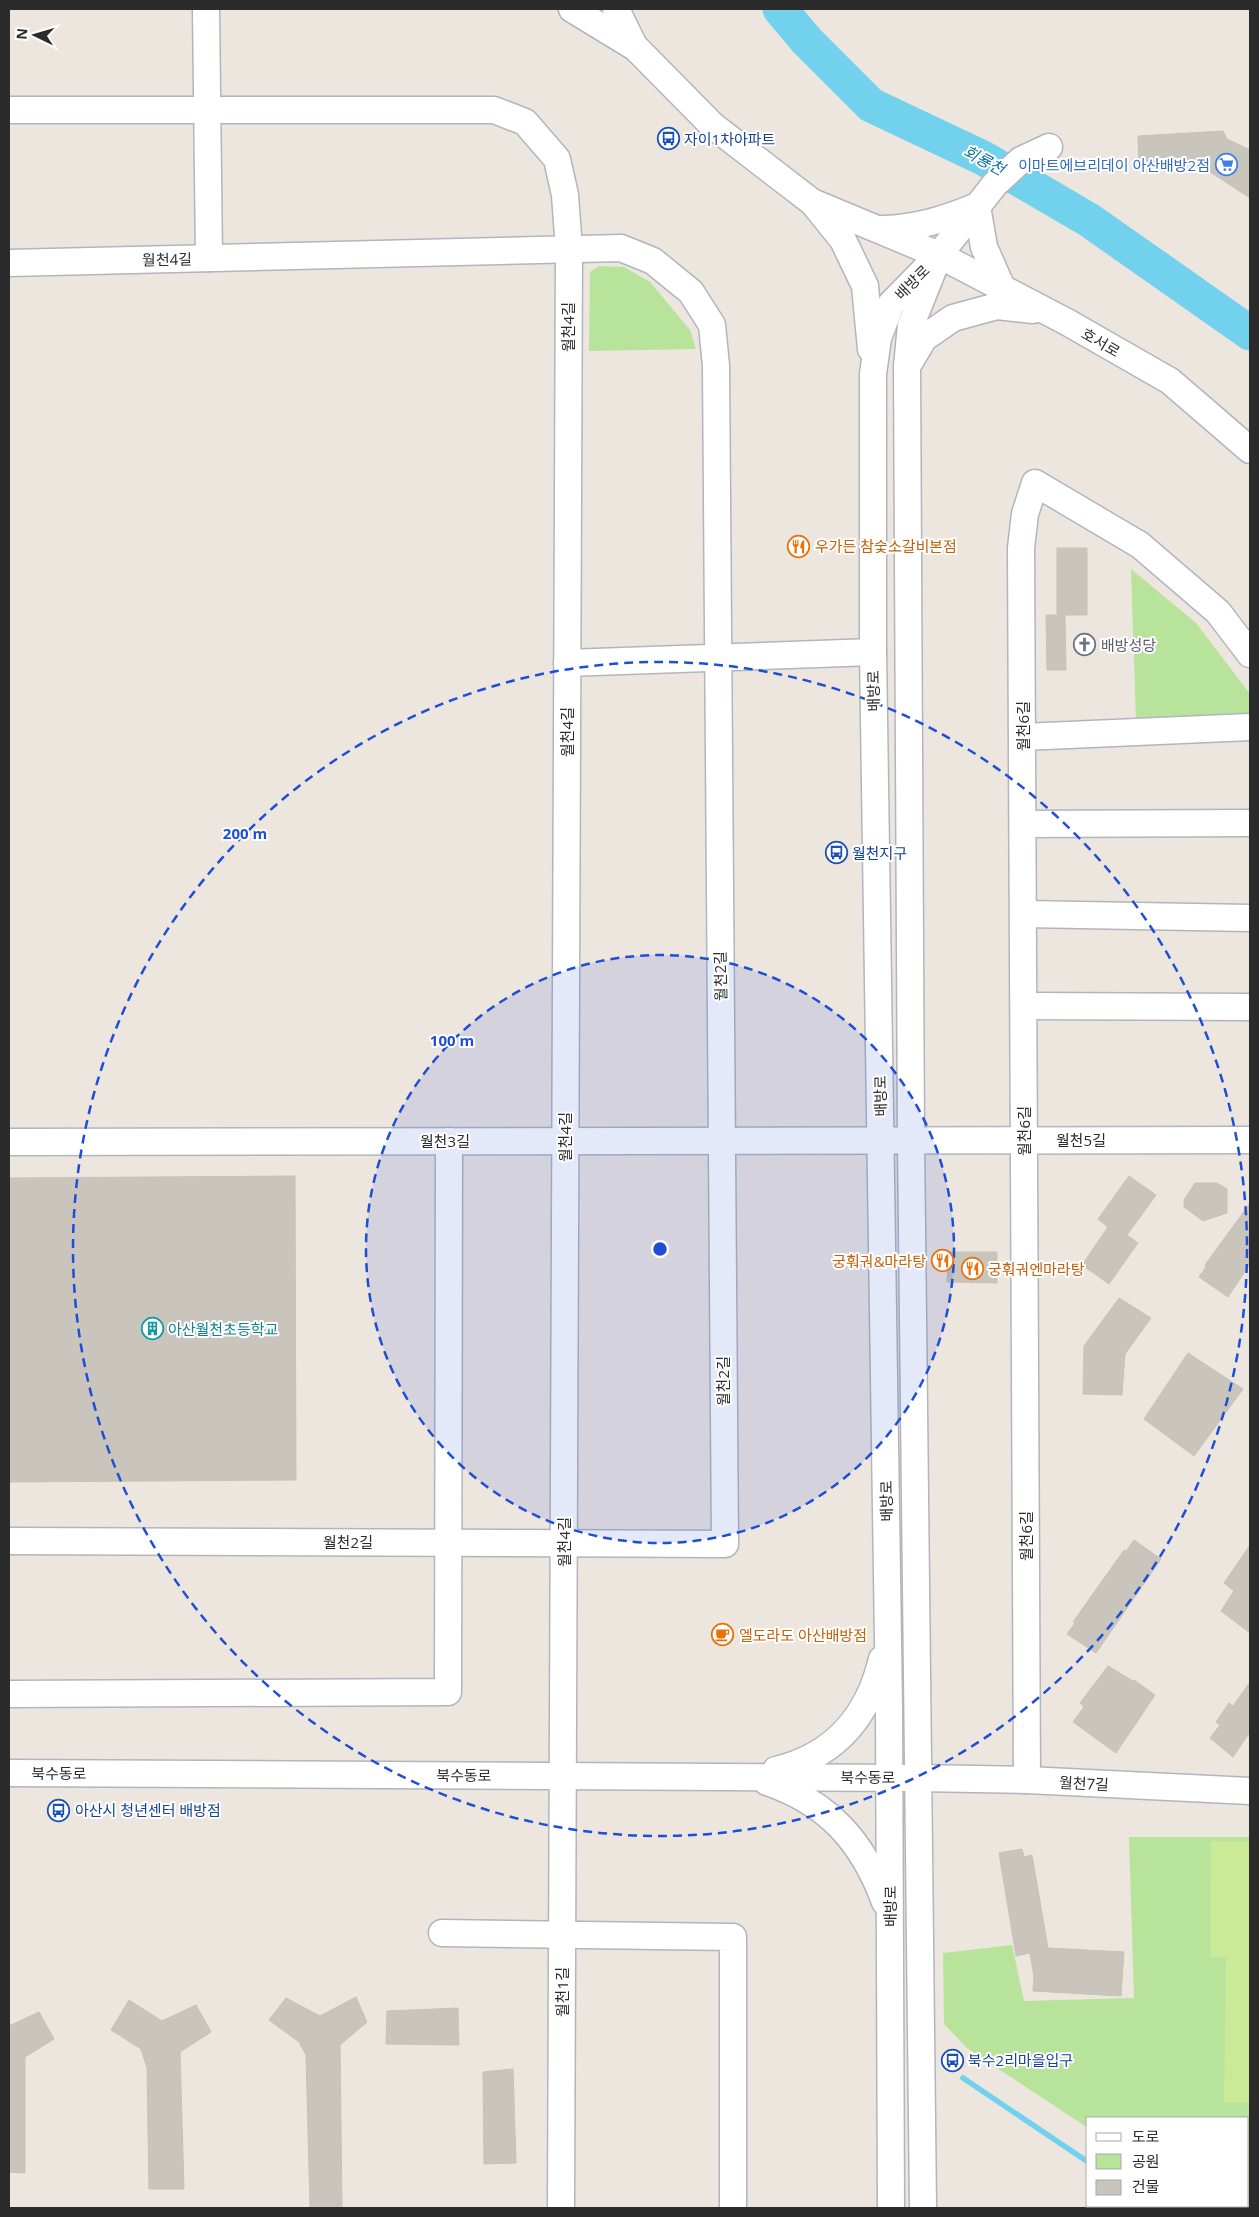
<svg xmlns="http://www.w3.org/2000/svg" width="1259" height="2217" font-family="'Open Sans','Noto Sans KR',sans-serif">
	<style>
		.green { fill: #b7e39b }
		.pitch { fill: #caea97 }
		.lines { fill: none; stroke-linecap: round; stroke-linejoin: round }
		.stream { stroke: #72d2ed; stroke-width: 5.5 }
		.river { stroke: #72d2ed; stroke-width: 35 }
		.building { fill: #c9c4bc; stroke: #c8c2b7 }
		.minor-casing { stroke: #b1b5bf; stroke-width: 29 }
		.minor { stroke: #fff; stroke-width: 26 }
		.ring { fill: none; stroke: #1d4ed8; stroke-width: 2.5; stroke-dasharray: 9 6 }
		.labels { text-anchor: middle; dominant-baseline: central; stroke-width: 4; stroke-linejoin: round; paint-order: stroke }
		.transit-label { font-size: 15px; fill: #164399; stroke: #fff; text-anchor: start }
		.shop-label { font-size: 15px; fill: #366cbe; stroke: #fff; text-anchor: end }
		.street-label { font-size: 15px; fill: #2b2b2b; stroke: #fff }
		.food-label { font-size: 15px; fill: #c56008; stroke: #fff; text-anchor: start }
		.worship-label { font-size: 15px; fill: #5b616d; stroke: #fff; text-anchor: start }
		.culture-label { font-size: 15px; fill: #0d838f; stroke: #fff; text-anchor: start }
		.water-label { font-size: 16px; font-style: italic; fill: #0f729c; stroke: #fff }
		.centre { fill: #1d4ed8; stroke: #fff; stroke-width: 2.5 }
		.ring-label { font-size: 15px; text-anchor: middle; font-weight: bold; fill: #1d4ed8; stroke: #fff; stroke-width: 4; stroke-linejoin: round; paint-order: stroke }
	</style>
	<rect width="100%" height="100%" fill="#ede6de"/>
	<g class="green">
		<path d="M599,266l25,1 26,15 40,48 6,19 -107,2 1,-79z"/>
		<path d="M1131,569l65,54 54,71v25l-114,2z"/>
		<path d="M1129,1837h121v370l-3,-1 1,-88h-160v10l-121,-80 -23,-24 -1,-71 69,-8 12,56 110,-3z"/>
	</g>
	<path class="pitch" d="M1211,1841l39,1v261l-26,-1 2,-144 -16,-1z"/>
	<g class="lines">
		<g class="stream">
			<path d="M963,2078l125,84"/>
			<path d="M1170,2206l5,2"/>
		</g>
		<path class="river" d="M780,9l27,32 64,64 112,53 106,62 161,113"/>
	</g>
	<g class="building">
		<path d="M1223,131l4,8 23,11v48l-46,-30 -3,-6 -62,-1 -1,-25z"/>
		<path d="M1057,548h30v67h-22l1,55h-19l-1,-55h11z"/>
		<path d="M295,1176l1,304 -287,2v-304z"/>
		<path d="M1129,1176l27,19 -29,40 11,8 -29,41 -27,-19 26,-38 -10,-8z"/>
		<path d="M1195,1183h22l10,6v24l-24,8 -19,-14v-7z"/>
		<path d="M1250,1203v61l-22,33 -29,-20 7,-10 -1,-2z"/>
		<path d="M948,1252h49v31l-50,-1z"/>
		<path d="M1119,1298l32,20 -26,36 -3,41 -39,-1 1,-48z"/>
		<path d="M1188,1353l55,36 -49,67 -50,-37z"/>
		<path d="M1134,1540l27,19 -65,94 -29,-19 8,-11 -2,-1 51,-72 2,1z"/>
		<path d="M1250,1545v88l-29,-22 13,-20 -10,-8z"/>
		<path d="M1108,1666l25,15 1,-1 21,15 -39,58 -43,-31 11,-15 -4,-4z"/>
		<path d="M1250,1682v50l-17,25 -23,-19 10,-13 -4,-3 13,-19 4,3z"/>
		<path d="M1022,1849l2,8 8,-2 16,93 76,4 -3,44 -88,-5 1,-14 -4,-24 -14,3 -17,-103z"/>
		<path d="M356,1997l11,25 -27,23 2,163h-32l-4,-153 -7,-13 -30,-22 17,-22 34,18z"/>
		<path d="M129,2000l33,21 34,-16 15,27 -31,20 4,137h-35l-2,-121 -6,-19 -30,-19z"/>
		<path d="M458,2008l1,37 -73,-1 1,-33z"/>
		<path d="M39,2012l15,27 -29,18v116l-16,-1v-146z"/>
		<path d="M513,2069l3,94 -32,1 -1,-92z"/>
	</g>
	<g class="lines">
		<defs>
			<g id="minor">
				<path d="M206,9l3,249"/>
				<path d="M572,9l64,39 76,77 100,77 127,53 128,67 103,59 80,69"/>
				<path d="M616,9l18,37"/>
				<path d="M9,110h485l31,12 32,37 8,36 4,54 -8,1959"/>
				<path d="M814,204l29,36 22,46 6,63"/>
				<path d="M883,229c34,-1 63,-10 94,-23l7,41 18,41"/>
				<path d="M9,263l612,-15 32,13 38,31 21,33 4,41 9,1178 -716,-3"/>
				<path d="M909,363l15,-25 29,-20 44,-12 36,4"/>
				<path d="M567,663l306,-11"/>
				<path d="M1023,737l227,-10"/>
				<path d="M1023,824l227,-1"/>
				<path d="M1024,914l226,4"/>
				<path d="M1024,1006l226,1"/>
				<path d="M9,1142l1241,-2"/>
				<path d="M9,1694l439,-2 1,-551"/>
				<path d="M776,1770c58,-14 92,-52 106,-111"/>
				<path d="M9,1773l909,5 109,2 223,11"/>
				<path d="M1027,1780l-6,-1232 4,-34 10,-31 105,62 78,67 32,42"/>
				<path d="M767,1782c62,21 96,60 118,120"/>
				<path d="M442,1933l291,4v271"/>
				<path d="M891,2208l-2,-501 -16,-1055v-278l5,-36 13,-34 48,-49 56,-71 26,-24 28,-13"/>
				<path d="M923,2208l-12,-1068 -4,-774 4,-41 24,-60"/>
			</g>
		</defs>
		<use href="#minor" class="minor-casing"/>
		<use href="#minor" class="minor"/>
	</g>
	<circle cx="660" cy="1249" r="294" fill="#1d4ed8" fill-opacity=".12"/>
	<g class="ring">
		<circle cx="660" cy="1249" r="294"/>
		<circle cx="660" cy="1249" r="587"/>
	</g>
	<defs>
		<symbol id="bus-ring" viewBox="-11 -11 22 22"><circle r="9.5" fill="#fff" stroke="#1a4fb4" stroke-width="1.5"/><path d="M-5-6H5V4H4V6H2V4H-2V6H-4V4H-5ZM-3.5-4V0h7V-4ZM-3.5 1.2v1.5H-2V1.2ZM2 1.2v1.5H3.5V1.2Z" fill="#1a4fb4"/></symbol>
		<symbol id="supermarket-ring" viewBox="-11 -11 22 22"><circle r="9.5" fill="#fff" stroke="#3f7fe0" stroke-width="1.5"/><path d="M-6-5.5h2.5l.6 2H6L4.5 2H-2.5L-4.4-4H-6ZM-1.5 3.2a1.3 1.3 0 1 0 .1 0ZM3 3.2a1.3 1.3 0 1 0 .1 0Z" fill="#3f7fe0"/></symbol>
		<symbol id="restaurant-ring" viewBox="-11 -11 22 22"><circle r="9.5" fill="#fff" stroke="#e8710a" stroke-width="1.5"/><path d="M-5-6h1v4h1v-4h1v4h1v-4h1v5L-1.5 .5V6h-2V.5L-5-1ZM5-6V6H3V1.5H1.5Q1.5-4 5-6Z" fill="#e8710a"/></symbol>
		<symbol id="church-ring" viewBox="-11 -11 22 22"><circle r="9.5" fill="#fff" stroke="#6b7280" stroke-width="1.5"/><path d="M-1.2-6h2.4v3.5h3.3v2.4h-3.3V6h-2.4V-.1h-3.3v-2.4h3.3Z" fill="#6b7280"/></symbol>
		<symbol id="building-ring" viewBox="-11 -11 22 22"><circle r="9.5" fill="#fff" stroke="#0f9aa8" stroke-width="1.5"/><path d="M-4-6H4V6H1V3H-1V6H-4ZM-2.5-4.3h1.7v1.8h-1.7ZM.8-4.3h1.7v1.8H.8ZM-2.5-1h1.7V.8h-1.7ZM.8-1h1.7V.8H.8Z" fill="#0f9aa8"/></symbol>
		<symbol id="cafe-ring" viewBox="-11 -11 22 22"><circle r="9.5" fill="#fff" stroke="#e8710a" stroke-width="1.5"/><path d="M-5.5-4.5H6V0H3Q3 3.5 0 3.5H-2.5Q-5.5 3.5-5.5 0ZM3-3.2v2h1.7v-2ZM-6 4.5H4V6H-6Z" fill="#e8710a"/></symbol>
	</defs>
	<g fill-rule="evenodd">
		<use href="#bus-ring" x="656" y="126" width="25" height="25"/>
		<use href="#supermarket-ring" x="1214" y="152" width="25" height="25"/>
		<use href="#restaurant-ring" x="786" y="534" width="25" height="25"/>
		<use href="#church-ring" x="1072" y="632" width="25" height="25"/>
		<use href="#bus-ring" x="824" y="840" width="25" height="25"/>
		<use href="#restaurant-ring" x="930" y="1248" width="25" height="25"/>
		<use href="#restaurant-ring" x="960" y="1256" width="25" height="25"/>
		<use href="#building-ring" x="140" y="1316" width="25" height="25"/>
		<use href="#cafe-ring" x="710" y="1622" width="25" height="25"/>
		<use href="#bus-ring" x="46" y="1798" width="25" height="25"/>
		<use href="#bus-ring" x="940" y="2048" width="25" height="25"/>
	</g>
	<g class="labels">
		<g class="transit-label">
			<text x="684" y="139">자이1차아파트</text>
			<text x="852" y="853">월천지구</text>
			<text x="75" y="1810">아산시 청년센터 배방점</text>
			<text x="968" y="2060">북수2리마을입구</text>
		</g>
		<g class="shop-label">
			<text x="1210" y="165">이마트에브리데이 아산배방2점</text>
		</g>
		<g class="street-label">
			<text transform="translate(167 259) rotate(-1)">월천4길</text>
			<text transform="translate(912 282) rotate(-45)">배방로</text>
			<text transform="translate(568 327) rotate(-90)">월천4길</text>
			<text transform="translate(1101 342) rotate(30)">호서로</text>
			<text transform="translate(873 691) rotate(-91)">배방로</text>
			<text transform="translate(1023 726) rotate(-90)">월천6길</text>
			<text transform="translate(567 732) rotate(-90)">월천4길</text>
			<text transform="translate(720 976) rotate(-91)">월천2길</text>
			<text transform="translate(880 1096) rotate(-91)">배방로</text>
			<text transform="translate(1024 1131) rotate(-90)">월천6길</text>
			<text transform="translate(565 1137) rotate(-90)">월천4길</text>
			<text x="1081" y="1140">월천5길</text>
			<text x="445" y="1141">월천3길</text>
			<text transform="translate(723 1381) rotate(-90)">월천2길</text>
			<text transform="translate(886 1501) rotate(-91)">배방로</text>
			<text transform="translate(1026 1536) rotate(-90)">월천6길</text>
			<text x="348" y="1542">월천2길</text>
			<text transform="translate(564 1542) rotate(-90)">월천4길</text>
			<text x="59" y="1773">북수동로</text>
			<text x="464" y="1775">북수동로</text>
			<text x="868" y="1777">북수동로</text>
			<text transform="translate(1084 1783) rotate(3)">월천7길</text>
			<text transform="translate(890 1906) rotate(-90)">배방로</text>
			<text transform="translate(562 1992) rotate(-90)">월천1길</text>
		</g>
		<g class="food-label">
			<text x="815" y="546">우가든 참숯소갈비본점</text>
			<text x="926" y="1261" text-anchor="end">궁훠궈&amp;마라탕</text>
			<text x="988" y="1269">궁훠궈엔마라탕</text>
			<text x="739" y="1635">엘도라도 아산배방점</text>
		</g>
		<g class="worship-label">
			<text x="1101" y="645">배방성당</text>
		</g>
		<g class="culture-label">
			<text x="168" y="1329">아산월천초등학교</text>
		</g>
		<g class="water-label">
			<text transform="translate(984 160) rotate(28)">회룡천</text>
		</g>
	</g>
	<circle cx="660" cy="1249" r="8" class="centre"/>
	<g class="ring-label">
		<text x="245" y="839">200 m</text>
		<text x="452" y="1046">100 m</text>
	</g>
	<rect width="1259" height="2217" fill="none" stroke="#2b2b2b" stroke-width="20"/>
	<rect x="1086" y="2117" width="162" height="90" fill="#ffffff" stroke="#aaaaaa"/>
	<rect x="1096" y="2133" width="25" height="8" fill="#ffffff" stroke="#aaaaaa"/>
	<text x="1132" y="2142" font-size="15" fill="#2b2b2b">도로</text>
	<rect x="1096" y="2154" width="25" height="15" fill="#b7e39b" stroke="#aaaaaa"/>
	<text x="1132" y="2167" font-size="15" fill="#2b2b2b">공원</text>
	<rect x="1096" y="2180" width="25" height="15" fill="#c9c4bc" stroke="#aaaaaa"/>
	<text x="1132" y="2192" font-size="15" fill="#2b2b2b">건물</text>
	<g transform="translate(35 35) rotate(275)" stroke="#ffffff" stroke-width="4" paint-order="stroke">
	<path d="M0-4L9 19L0 12L-9 19Z" fill="#2b2b2b"/>
	<text y="-8" font-size="14" font-weight="bold" text-anchor="middle" fill="#2b2b2b">N</text>
	</g>
</svg>
